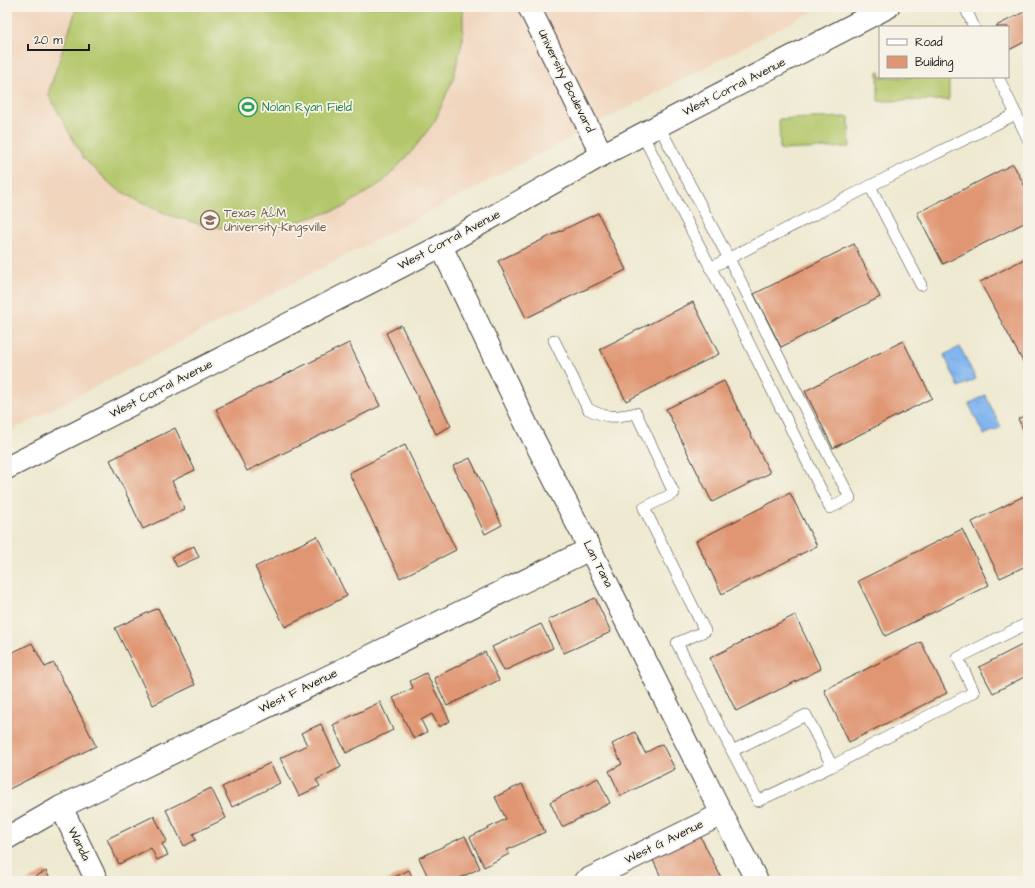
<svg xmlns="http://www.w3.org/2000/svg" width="1035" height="888" font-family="'Architects Daughter',sans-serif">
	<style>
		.built { fill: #f1d5bd }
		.grass { fill: #b3c76b; stroke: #687244 }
		.water { fill: url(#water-ripples); stroke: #4f6986 }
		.building { fill: #e09673 }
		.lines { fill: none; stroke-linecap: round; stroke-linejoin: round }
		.service-casing { stroke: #3c3b37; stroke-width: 12 }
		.minor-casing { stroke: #3c3b37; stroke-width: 24 }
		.service { stroke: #fff; stroke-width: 11 }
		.minor { stroke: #fff; stroke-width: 22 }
		.labels { text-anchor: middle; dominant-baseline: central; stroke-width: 3.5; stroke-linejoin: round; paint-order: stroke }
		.street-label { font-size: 12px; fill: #1c1c1c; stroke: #f7f3e8 }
		.leisure-label { font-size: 12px; fill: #27864d; stroke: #f7f3e8; text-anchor: start }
		.education-label { font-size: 12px; fill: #785e54; stroke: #f7f3e8; text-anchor: start }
	</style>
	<defs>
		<pattern id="water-ripples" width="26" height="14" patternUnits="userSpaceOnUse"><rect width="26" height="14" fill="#82b6f0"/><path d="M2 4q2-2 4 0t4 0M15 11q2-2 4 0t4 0" fill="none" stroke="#709ccd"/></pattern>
	</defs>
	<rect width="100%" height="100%" fill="#f7f3e8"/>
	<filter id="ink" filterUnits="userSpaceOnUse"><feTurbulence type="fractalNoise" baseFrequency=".025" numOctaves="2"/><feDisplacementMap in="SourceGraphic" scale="8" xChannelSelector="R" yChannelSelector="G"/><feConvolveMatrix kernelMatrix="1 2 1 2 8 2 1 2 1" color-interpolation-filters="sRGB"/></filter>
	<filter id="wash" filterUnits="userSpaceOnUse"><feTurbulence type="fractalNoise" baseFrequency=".012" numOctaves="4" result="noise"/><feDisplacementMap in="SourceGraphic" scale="16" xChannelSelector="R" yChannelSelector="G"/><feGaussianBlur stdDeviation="0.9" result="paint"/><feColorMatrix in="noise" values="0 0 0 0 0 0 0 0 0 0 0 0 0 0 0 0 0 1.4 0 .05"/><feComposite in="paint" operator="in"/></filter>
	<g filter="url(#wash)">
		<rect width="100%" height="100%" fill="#eee9d0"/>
		<path class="built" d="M7,7h813l-813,426z"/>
		<g class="grass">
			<path d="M77,7h386v32l-10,40 -18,42 -23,30 -28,30 -42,27 -58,18 -38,3 -37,-2 -37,-11 -31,-13 -27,-16 -30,-28 -36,-65z"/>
			<path d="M878,71h2v6h69v23l-71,1z"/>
			<path d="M849,117l1,30 -70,3 -1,-31z"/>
		</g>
		<g class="water">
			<path d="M960,347l16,32 -17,8 -15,-32z"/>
			<path d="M985,395l16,32 -17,8 -15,-31z"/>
		</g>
		<g id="blocks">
			<g class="building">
				<path d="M1028,10v30l-19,10 -1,-23h-11l-1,-1z"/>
				<path d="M1013,164l15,28v29l-85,43 -26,-51z"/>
				<path d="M598,213l28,57 -100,48 -28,-57z"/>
				<path d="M854,244l26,53 -99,50 -27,-53z"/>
				<path d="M1028,257v114l-48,-89z"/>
				<path d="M693,302l26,52 -93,47 -26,-52z"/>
				<path d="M401,325l50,101 -15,8 -50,-101z"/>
				<path d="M903,341l29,57 -99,50 -28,-57z"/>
				<path d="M349,343l31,63 -133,65 -31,-62z"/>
				<path d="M724,381l46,92 -58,29 -46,-93z"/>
				<path d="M1028,414v24l-10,-19z"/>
				<path d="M175,428l20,42 -23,11 13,28 -42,20 -33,-69z"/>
				<path d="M405,445l51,105 -56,28 -51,-105z"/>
				<path d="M470,458l32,67 -17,9 -32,-68z"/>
				<path d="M790,493l27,53 -95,48 -26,-53z"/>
				<path d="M1028,494v71l-28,13 -28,-56z"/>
				<path d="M962,529l27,56 -104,51 -27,-55z"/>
				<path d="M317,536l30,60 -62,31 -30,-60z"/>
				<path d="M194,546l5,11 -22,10 -5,-10z"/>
				<path d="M595,598l16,34 -47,21 -16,-33z"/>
				<path d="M158,608l37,77 -42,20 -38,-77z"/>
				<path d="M795,615l26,54 -85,42 -26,-53z"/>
				<path d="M541,624l12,24 -49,23 -12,-24z"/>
				<path d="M921,642l26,51 -98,49 -25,-52z"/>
				<path d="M1028,642v33l-35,18 -14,-26z"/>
				<path d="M32,643l13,24 9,-4 42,83 -89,44v-135z"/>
				<path d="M485,652l14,28 -52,26 -13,-28z"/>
				<path d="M426,673l24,48 -11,6 -7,-13 -11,6 6,12 -13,7 -21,-41 20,-10 -3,-7z"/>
				<path d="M380,702l13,28 -47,23 -13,-28z"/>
				<path d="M321,724l20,43 -25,13 4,6 -21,10 -19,-38 27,-13 -6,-12z"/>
				<path d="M635,732l10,21 17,-9 13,25 -54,27 -12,-25 13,-7 -10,-20z"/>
				<path d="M270,763l10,20 -48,24 -10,-20z"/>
				<path d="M598,778l12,25 -48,24 -12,-25z"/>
				<path d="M522,784l23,48 -38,18 2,4 -25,13 -14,-30 36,-18 -11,-22z"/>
				<path d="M211,788l15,30 -33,16 3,6 -12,6 -18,-36z"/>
				<path d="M154,816l13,25 -5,3 6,11 -11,5 -6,-12 -32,16 -12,-25z"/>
				<path d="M697,830l26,51h-60l-13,-27z"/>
				<path d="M465,836l15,32 -26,13h-24l-11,-23z"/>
				<path d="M409,870l5,11h-28z"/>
				<path d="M46,871l5,10h-25z"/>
			</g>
		</g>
	</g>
	<g filter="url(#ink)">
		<use href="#blocks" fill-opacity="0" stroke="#3c3b37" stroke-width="1"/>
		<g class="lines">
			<defs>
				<g id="service">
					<path d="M965,7l9,20"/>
					<path d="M998,77l30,62"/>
					<path d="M642,134l94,183 94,191 20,-10 -112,-222 -79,-150"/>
					<path d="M870,186l51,99"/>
					<path d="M710,268l160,-82 146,-72"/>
					<path d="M554,340l34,69c20,10 27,8 48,4l38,80 -30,15 61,123 -28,12 37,73 44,85 74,-35 142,-74 -16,-34 70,-35"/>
					<path d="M732,751l74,-36 26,51"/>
				</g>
				<g id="minor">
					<path d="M529,7l73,148"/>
					<path d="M441,246l88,184 61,119 132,265 35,67"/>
					<path d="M7,468l434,-222 161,-91 286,-148"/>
					<path d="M61,807l36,74"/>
					<path d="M7,838l54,-31 529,-258"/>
					<path d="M585,881l137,-67"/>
				</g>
			</defs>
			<use href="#service" class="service-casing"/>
			<use href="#minor" class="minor-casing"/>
			<use href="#service" class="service"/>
			<use href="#minor" class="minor"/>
		</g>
	</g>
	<defs>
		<symbol id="stadium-ring" viewBox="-11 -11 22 22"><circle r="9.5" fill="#f7f3e8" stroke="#2e9e5b" stroke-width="1.5"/><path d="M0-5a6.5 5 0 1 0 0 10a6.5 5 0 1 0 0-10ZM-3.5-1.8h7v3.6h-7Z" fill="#2e9e5b"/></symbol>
		<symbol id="university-ring" viewBox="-11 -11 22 22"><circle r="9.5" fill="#f7f3e8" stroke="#8d6e63" stroke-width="1.5"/><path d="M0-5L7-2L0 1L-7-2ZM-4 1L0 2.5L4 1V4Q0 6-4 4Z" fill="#8d6e63"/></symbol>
	</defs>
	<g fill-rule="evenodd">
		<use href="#stadium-ring" x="237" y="96" width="22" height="22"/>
		<use href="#university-ring" x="199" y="209" width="22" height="22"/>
	</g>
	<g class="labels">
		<g class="street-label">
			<text transform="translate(566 81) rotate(64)">University Boulevard</text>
			<text transform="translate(734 87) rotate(-27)">West Corral Avenue</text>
			<text transform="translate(449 240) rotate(-28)">West Corral Avenue</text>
			<text transform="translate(161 389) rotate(-27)">West Corral Avenue</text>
			<text transform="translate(598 564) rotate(63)">Lan Tana</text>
			<text transform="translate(298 691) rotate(-26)">West F Avenue</text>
			<text transform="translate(664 842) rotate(-26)">West G Avenue</text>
			<text transform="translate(79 844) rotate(64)">Wanda</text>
		</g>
		<g class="leisure-label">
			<text x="262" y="107">Nolan Ryan Field</text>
		</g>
		<g class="education-label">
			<text x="224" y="213">Texas A&amp;M<tspan x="224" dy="14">University-Kingsville</tspan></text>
		</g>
	</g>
	<rect width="1035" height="888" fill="none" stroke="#f7f3e8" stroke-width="24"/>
	<rect x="879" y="26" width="130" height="52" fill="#f7f3e8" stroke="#9f9d96"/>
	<rect x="887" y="39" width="20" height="6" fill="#ffffff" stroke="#9f9d96"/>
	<text x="915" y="46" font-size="12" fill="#1c1c1c">Road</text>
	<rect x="887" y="56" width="20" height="12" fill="#e09673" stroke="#9f9d96"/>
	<text x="915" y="66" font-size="12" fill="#1c1c1c">Building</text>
	<path d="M28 44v6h61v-6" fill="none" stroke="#1c1c1c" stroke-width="2"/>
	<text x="34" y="44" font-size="12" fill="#1c1c1c" stroke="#f7f3e8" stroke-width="3" paint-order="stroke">20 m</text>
</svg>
